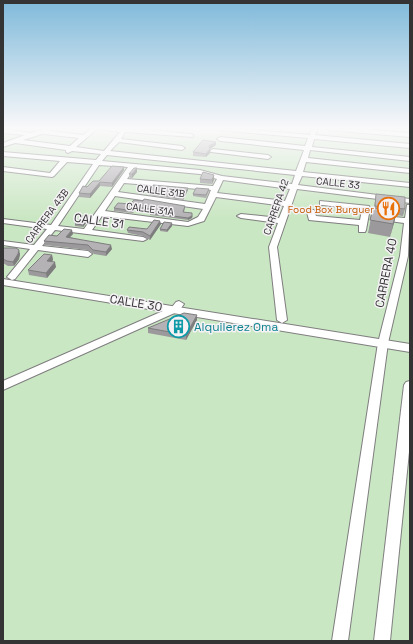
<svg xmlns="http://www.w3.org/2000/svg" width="413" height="644" font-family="'Space Grotesk',sans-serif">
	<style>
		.green { fill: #cae7c3 }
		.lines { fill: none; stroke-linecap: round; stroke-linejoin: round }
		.minor-casing { stroke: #7f7d7f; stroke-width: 2 }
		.major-casing { stroke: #7f7d7f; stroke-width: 2 }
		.minor { fill: #fff; fill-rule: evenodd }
		.major { fill: #fff; fill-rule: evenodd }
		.wall { fill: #9b999b }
		.shaded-wall { fill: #7e7d7e }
		.building { fill: #b4b2b4; stroke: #7e7d7e }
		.labels { text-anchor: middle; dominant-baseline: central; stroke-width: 3; stroke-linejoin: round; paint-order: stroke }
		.far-street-label { font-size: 10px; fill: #353435; stroke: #f5f2f5 }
		.far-food-label { font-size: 10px; fill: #c56008; stroke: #f5f2f5; text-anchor: end }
		.street-label { font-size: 12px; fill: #353435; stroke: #f5f2f5 }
		.culture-label { font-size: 12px; fill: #0d838f; stroke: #f5f2f5; text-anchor: start }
	</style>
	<rect width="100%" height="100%" fill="#f5f2f5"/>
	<rect class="green" x="3" y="128" width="407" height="513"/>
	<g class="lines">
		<defs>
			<g id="minor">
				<path d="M48,128h7l-6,3 34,4 9,-7h36l63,6 2,1v2l-68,-5 -4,7 61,7 3,2 -3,2 -63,-8 -9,9 186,20 8,-21 -84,-9 -3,-2 3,-2 85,9 3,-8 -91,-8 -3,-2h17l79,7 2,-7h6l-3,7 95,9v4l-96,-9 -2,8 98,10v4l-100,-11 -2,8 102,11v4l-104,-11 -3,10 107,11v4l-108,-11 -4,9 112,14v4l-113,-14 -20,58 10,73 -5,3 -5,-3 -8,-73 9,-24 -37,-5 -4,-2 4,-2 38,4 5,-12 -68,-9 -12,24 -16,5 -86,-10 -10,14 51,7 4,2 -4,2 -88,-11 -13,16 46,5 4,3 -4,3 -50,-7 -23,29 -3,1 -5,-3 23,-28 -27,-4v-4l31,4 13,-16 -44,-6v-4l48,6 42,-61 -26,-2 -13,14 -2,1 -49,-6v-4l47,6 10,-12 -57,-5v-4l93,8 5,-6 -29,-3 -4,2 -2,-1v-2l-51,-7 -12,4v-4l22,-8 -22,-2v-4l28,4zM97,129l23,3 -16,19 -28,-4zM42,134h1l36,4 -9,8 -47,-6zM107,155l188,20 -3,9 -70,-8 -22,-6 -98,-9zM99,165l29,2 -44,62 -26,-3zM135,168l65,6 17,5 -4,7 -86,-7zM223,180l67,9 -5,12 -68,-8zM124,183l87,7 -6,14 -87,-12zM115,196l88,13 -5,8 -10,5 -83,-11z"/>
				<path d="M325,128h18l67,5v4l-82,-7z"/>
				<path d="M213,149l55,6 3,2 -3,2 -57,-7 -1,-1z"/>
				<path d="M320,201l49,5 1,2 -4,22 -1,2h-6v-7l-50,-5 -2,-8 4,-2h3l2,6 44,4 2,-10 -39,-5h-3z"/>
				<path d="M407,205h3l-2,51 -20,87 -40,298h-16l46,-298 22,-87 4,-33 -22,-3 -4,-2 4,-2 23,2z"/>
				<path d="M179,301l5,3 -5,7 -176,79v-9l169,-74 4,-5z"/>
				<path d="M410,381v61l-20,199h-16l30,-256 2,-3z"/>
			</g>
			<path id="major" d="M3,279l407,65v8l-407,-67z"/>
		</defs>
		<use href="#minor" class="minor-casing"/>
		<use href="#major" class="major-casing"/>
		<use href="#minor" class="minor"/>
		<use href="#major" class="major"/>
	</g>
	<g class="wall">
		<path d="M216,142v3l-6,4v4l-4,4 -13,-1v-4z"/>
		<path d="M124,167v3l-12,17 -12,-1 -10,12 -11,-1v-4l8,-6 12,-6z"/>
		<path d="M137,168v4l-5,6h-2l-1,-4z"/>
		<path d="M214,175v5l-2,4 -12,-1v-4z"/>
		<path d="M188,188v2l-5,10 -34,-5v-3z"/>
		<path d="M209,189v2l-3,7 -13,-2v-2z"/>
		<path d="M376,194l29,15 -2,7 -7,-1 -6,22 -22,-4 5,-25h1z"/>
		<path d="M130,204l55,2v2l-1,4 9,4 -1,2 -4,2 -38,-5v-2l1,-2 -16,-2 -2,4 -19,-2v-3z"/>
		<path d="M89,217v2l-6,8 -8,-1v-2z"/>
		<path d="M161,224l-11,16 -7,-4 -15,-3 -1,-3 20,-1z"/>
		<path d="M172,226l-5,6 -7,-1v-2z"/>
		<path d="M73,234l-3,3 42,12 -6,7 -12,-2 -6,-4 -43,-5 -1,-4 13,-5z"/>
		<path d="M3,248l17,6 -1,5 -5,7h-6l-5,-3z"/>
		<path d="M52,255l1,5 -2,2 5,5 -9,11 -18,-3 -1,-5z"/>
		<path d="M197,320l-11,20 -38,-7v-5z"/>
	</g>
	<g class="shaded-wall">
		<path d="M216,142v3l-6,4v4l-4,4v-3l3,-8z"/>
		<path d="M124,167v3l-12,17v-4z"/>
		<path d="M137,168v4l-5,6v-4z"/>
		<path d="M214,175v5l-2,4v-4z"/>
		<path d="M100,182v4l-10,12v-4z"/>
		<path d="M188,188v2l-5,10v-3z"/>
		<path d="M135,207v2l-2,4v-2z"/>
		<path d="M397,210l-3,13 -4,14 3,-13z"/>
		<path d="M192,213v5l-4,2v-2z"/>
		<path d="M89,217v2l-6,8v-2z"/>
		<path d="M160,221l1,3 -11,16v-4z"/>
		<path d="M172,223v3l-5,6v-2z"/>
		<path d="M72,230l1,4 -7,7v-4z"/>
		<path d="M111,245l1,4 -6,7v-4z"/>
		<path d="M19,250l1,4 -1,5 -5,7 -1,-4z"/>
		<path d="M52,255l1,5 -5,6 -1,-5z"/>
		<path d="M55,262l1,5 -9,11 -1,-5z"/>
		<path d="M197,315v5l-11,20v-5z"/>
	</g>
	<g class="building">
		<path d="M203,140l13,2 -7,4 1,3 -4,5 -13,-2z"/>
		<path d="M112,166l12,1 -12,16 -12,-1 -10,12 -11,-1 4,-7 4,1 6,-6h6z"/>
		<path d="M134,168h3l-5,6h-3z"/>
		<path d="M203,172l11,3 -2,5 -12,-1z"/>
		<path d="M153,185l35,3 -5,9 -34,-5z"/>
		<path d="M196,188l13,1 -3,6 -13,-1z"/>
		<path d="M376,194l29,3v12l-30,-3z"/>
		<path d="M144,199l41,7 -2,6 9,1v3l-4,2 -38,-5 2,-4 -17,-2 -2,4 -19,-3 4,-5 12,1 4,-4 9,1z"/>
		<path d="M373,208l24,2 -4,14 -23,-4z"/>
		<path d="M82,216l7,1 -6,8 -8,-1z"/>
		<path d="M154,220l6,1 -10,15 -7,-4 -16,-2 2,-3 18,2z"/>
		<path d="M164,222l8,1 -5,7 -7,-1z"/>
		<path d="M64,229l8,1 -6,7 45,8 -5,7 -13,-2 -5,-5 -44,-4 5,-6 8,1z"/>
		<path d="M3,248h13l3,2 -1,4 -5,8 -6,-1 -4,-2z"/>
		<path d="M44,254l8,1 -5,6 8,1 -9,11 -18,-3z"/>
		<path d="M184,313l13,2 -11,20 -38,-7z"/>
	</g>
	<linearGradient id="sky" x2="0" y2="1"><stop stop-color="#7fb9da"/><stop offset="0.59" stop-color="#faf9fa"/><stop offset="1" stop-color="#faf9fa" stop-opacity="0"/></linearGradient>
	<rect width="413" height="218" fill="url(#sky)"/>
	<defs>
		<symbol id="restaurant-ring" viewBox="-11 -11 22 22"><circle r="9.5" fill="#f5f2f5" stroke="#e8710a" stroke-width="1.5"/><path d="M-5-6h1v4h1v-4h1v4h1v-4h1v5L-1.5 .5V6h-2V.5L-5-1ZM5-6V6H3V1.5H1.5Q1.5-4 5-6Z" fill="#e8710a"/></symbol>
		<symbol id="building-ring" viewBox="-11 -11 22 22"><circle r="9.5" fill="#f5f2f5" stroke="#0f9aa8" stroke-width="1.5"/><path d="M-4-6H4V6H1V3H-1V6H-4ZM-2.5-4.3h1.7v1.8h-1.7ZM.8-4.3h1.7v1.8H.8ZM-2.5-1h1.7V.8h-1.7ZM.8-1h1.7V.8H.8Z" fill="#0f9aa8"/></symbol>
	</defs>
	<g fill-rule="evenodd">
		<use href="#restaurant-ring" x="376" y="196" width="25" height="25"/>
		<use href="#building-ring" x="166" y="314" width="25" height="25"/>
	</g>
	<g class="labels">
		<g class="far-street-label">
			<text transform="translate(338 183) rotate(6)">CALLE 33</text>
			<text transform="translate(161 191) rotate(7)">CALLE 31B</text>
			<text transform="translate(276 207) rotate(-71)">CARRERA 42</text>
			<text transform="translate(150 209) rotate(7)">CALLE 31A</text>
			<text transform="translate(47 216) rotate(-53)">CARRERA 43B</text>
		</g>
		<g class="far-food-label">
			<text x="374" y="209">Food Box Burguer</text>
		</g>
		<g class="street-label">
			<text transform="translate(99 221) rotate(8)">CALLE 31</text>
			<text transform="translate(386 273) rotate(-79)">CARRERA 40</text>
			<text transform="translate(136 303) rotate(9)">CALLE 30</text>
		</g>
		<g class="culture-label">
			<text x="194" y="327">Alquilerez Oma</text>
		</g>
	</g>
	<rect width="413" height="644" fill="none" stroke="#353435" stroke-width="8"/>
</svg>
